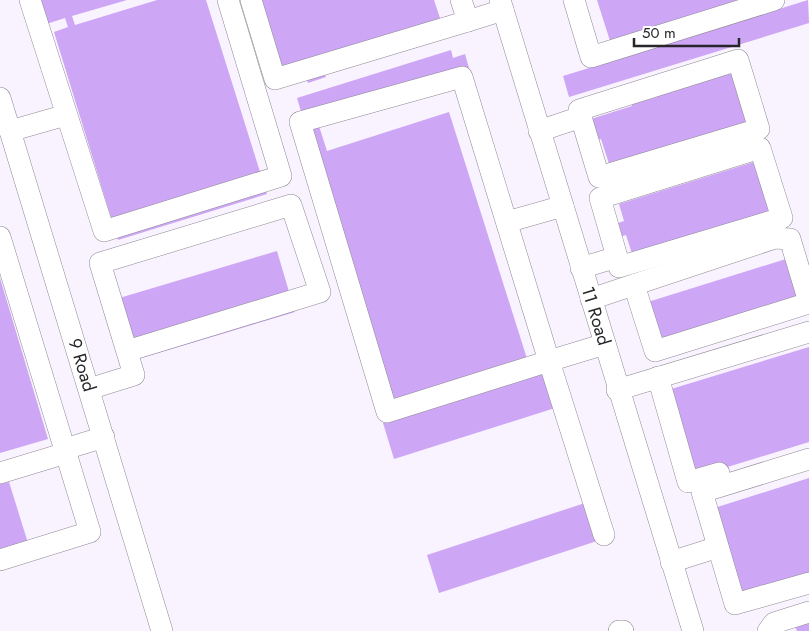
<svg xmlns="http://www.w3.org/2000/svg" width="809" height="631" font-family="Jost,sans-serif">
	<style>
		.building { fill: #cda6f5 }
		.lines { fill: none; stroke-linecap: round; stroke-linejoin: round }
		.minor-casing { stroke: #8f8a94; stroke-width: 22 }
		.minor { stroke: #fff; stroke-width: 21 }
		.labels { text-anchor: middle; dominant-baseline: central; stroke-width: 4; stroke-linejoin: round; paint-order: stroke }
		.street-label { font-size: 18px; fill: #28262a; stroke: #fff }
	</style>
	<rect width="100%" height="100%" fill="#f8f3fe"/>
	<g class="building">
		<path d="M26,0h101l-55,16 3,9 82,-25h49l61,194 -149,46 -64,-208 14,-5 -3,-9 -31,10z"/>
		<path d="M246,0h188l10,30 -122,37 4,10 -18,6 -4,-11 -33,11z"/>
		<path d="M597,0h158l-99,47 152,-47 1,23 -240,74 -6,-21 75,-23 -27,-9z"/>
		<path d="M451,50l2,8 12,-4 6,21 -153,48 9,28 122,-39 80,253 -139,44 -93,-311z"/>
		<path d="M733,66l20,62 -141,45 -11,-34 -11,4 1,-24 41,-13 -1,-5 15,-4 1,3 10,-3 -2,-6z"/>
		<path d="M757,161l18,55 -141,44 -8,-25 -10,3 -4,-13 12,-4 -5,-17z"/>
		<path d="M277,251l18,61 -160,48 -19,-61z"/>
		<path d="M786,259l13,39 -139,43 -12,-39z"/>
		<path d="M0,278l48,161 -48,14z"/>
		<path d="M809,347v95l-114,35 -27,-87z"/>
		<path d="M543,372l12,36 -161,51 -11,-36z"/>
		<path d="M809,478v106l-70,22 -31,-96z"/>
		<path d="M9,482l19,61 -28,8v-67z"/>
		<path d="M588,502l12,38 -161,53 -12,-38z"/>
		<path d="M809,622v9h-12l-2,-4z"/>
	</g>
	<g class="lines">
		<defs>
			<g id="minor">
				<path d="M30,0l74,231 177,-55 -53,-176"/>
				<path d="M251,0l24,79 193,-58 -7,-21"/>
				<path d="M500,0l193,631"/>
				<path d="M574,0l17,57 183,-57"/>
				<path d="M468,21l35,-11"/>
				<path d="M462,77l87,284 -162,51 -87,-290z"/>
				<path d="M0,98l162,533"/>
				<path d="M10,131l56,-16"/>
				<path d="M539,131l42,-14 -2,-7 159,-50 21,69 -160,48 -18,-60"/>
				<path d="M507,222l56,-16"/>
				<path d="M0,237l90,295 -90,28"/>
				<path d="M581,268l36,-11 -17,-59 160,-50 22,70 -163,49 -2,-10"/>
				<path d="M634,285l21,66 154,-48"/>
				<path d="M591,299l184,-61 15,1 19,63"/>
				<path d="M658,377l30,105 31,-9"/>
				<path d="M89,389l45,-14 -34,-112 191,-58 29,87 -193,59"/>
				<path d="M617,390l192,-58"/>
				<path d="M65,449l39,-12"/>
				<path d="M809,459l-107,33 33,112 74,-21"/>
				<path d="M0,473l66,-20"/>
				<path d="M604,535l-55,-174 56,-17"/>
				<path d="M671,562l47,-15"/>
				<path d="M619,631h4"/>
				<path d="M768,631l6,-8 35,-11"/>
			</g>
		</defs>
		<use href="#minor" class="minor-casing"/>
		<use href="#minor" class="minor"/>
	</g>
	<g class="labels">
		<g class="street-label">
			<text transform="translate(596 316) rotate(73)">11 Road</text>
			<text transform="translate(82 365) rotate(73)">9 Road</text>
		</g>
	</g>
	<path d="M634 38v8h105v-8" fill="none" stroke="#28262a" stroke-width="2.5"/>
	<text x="642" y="38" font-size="15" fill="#28262a" stroke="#ffffff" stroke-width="4" paint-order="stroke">50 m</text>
</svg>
